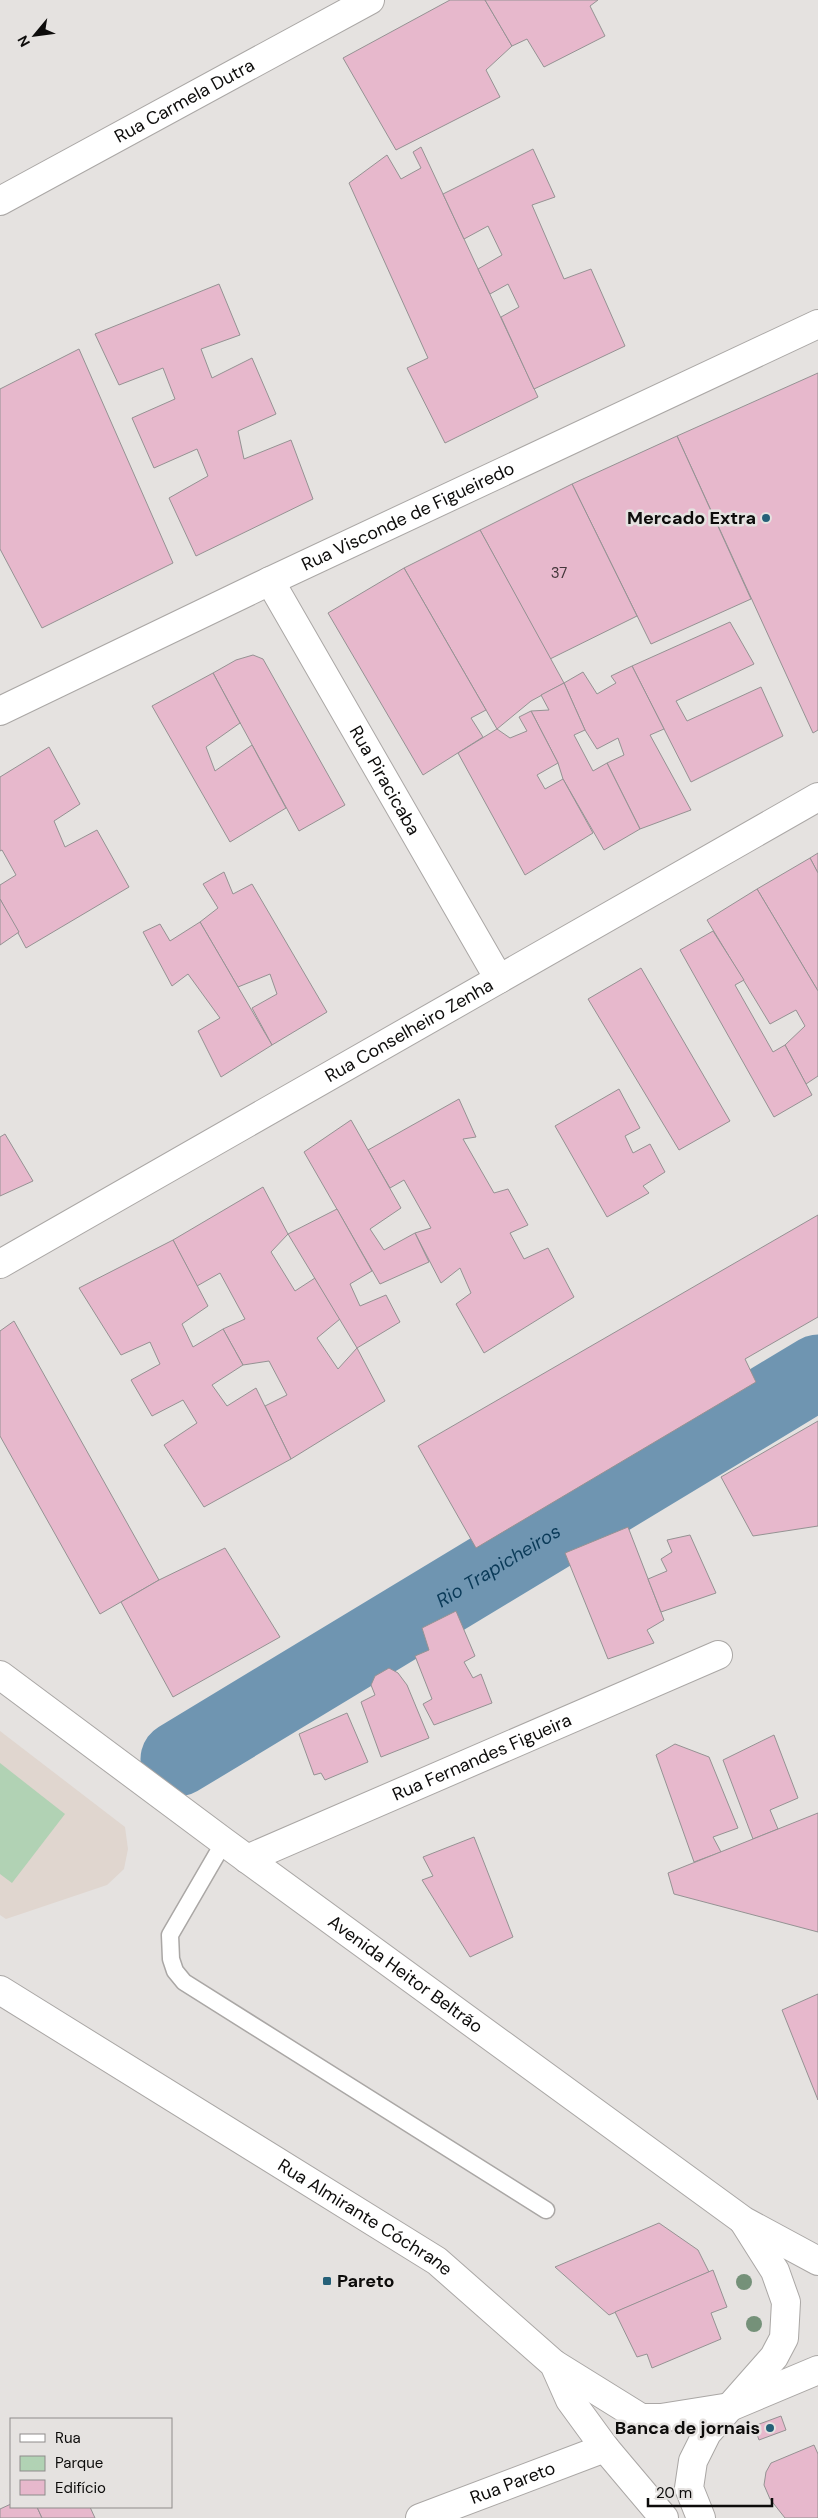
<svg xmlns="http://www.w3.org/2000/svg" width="818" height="2518" font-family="'DM Sans',sans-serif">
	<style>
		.built { fill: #e0d6cf }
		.green { fill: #b1d2b4 }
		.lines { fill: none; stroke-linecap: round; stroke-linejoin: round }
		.river { stroke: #6f95b1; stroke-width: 75 }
		.building { fill: #e7b8cc; stroke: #959293 }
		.lane-casing { stroke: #aaa7a5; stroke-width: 19 }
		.street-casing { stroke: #aaa7a5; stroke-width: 30 }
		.secondary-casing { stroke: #aaa7a5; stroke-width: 30 }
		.lane { stroke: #fff; stroke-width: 16 }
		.street { stroke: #fff; stroke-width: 28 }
		.secondary { stroke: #fff; stroke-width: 28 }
		.tree { fill: #759179 }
		.poi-dot { fill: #256078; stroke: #e5e2e0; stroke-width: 2 }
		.labels { text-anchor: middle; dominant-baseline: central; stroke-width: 5; stroke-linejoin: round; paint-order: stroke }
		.number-label { font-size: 15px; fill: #44373b }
		.street-label { font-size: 18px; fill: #0d0c0b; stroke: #e5e2e0 }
		.poi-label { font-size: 18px; font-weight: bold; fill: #0d0c0b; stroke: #e5e2e0; text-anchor: end }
		.water-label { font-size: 19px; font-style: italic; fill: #0a3a58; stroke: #e5e2e0 }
	</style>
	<rect width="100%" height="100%" fill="#e5e2e0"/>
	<path class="built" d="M0,1731l125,96 3,22 -4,20 -17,16 -101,34 -6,-4z"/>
	<path class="green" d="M0,1763l65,51 -53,69 -12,-9z"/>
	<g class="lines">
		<path class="river" id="s1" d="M178,1759l640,-387"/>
	</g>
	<g class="building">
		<path d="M450,0h35l27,46 -26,24 14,27 -104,53 -53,-92z"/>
		<path d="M485,0h113l-8,6 15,30 -61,31 -17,-28 -15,7z"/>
		<path d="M421,147l117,250 -93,46 -38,-75 21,-10 -79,-175 38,-28 14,24 20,-11 -8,-16z"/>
		<path d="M533,149l22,48 -23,8 32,74 27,-10 34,77 -91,43 -33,-72 18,-10 -11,-23 -18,10 -12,-25 24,-14 -14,-29 -24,13 -21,-45z"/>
		<path d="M219,284l21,51 -39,14 11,29 40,-20 24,56 -38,17 6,28 47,-19 22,59 -117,57 -27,-58 39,-22 -11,-27 -43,19 -22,-50 43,-19 -12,-31 -44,17 -24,-51z"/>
		<path d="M79,349l94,214 -131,65 -42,-79v-160z"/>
		<path d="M818,373v357l-5,3 -136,-297z"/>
		<path d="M677,436l74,163 -100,45 -79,-160z"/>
		<path d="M572,484l65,132 -87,43 -70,-129z"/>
		<path d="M480,530l84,153 -33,18 -34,28 -93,-161z"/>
		<path d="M404,568l82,142 -15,8 12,19 -60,38 -95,-162z"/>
		<path d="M730,622l24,42 -78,37 11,20 74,-34 22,49 -92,46 -59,-116z"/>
		<path d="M253,655l10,4 82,146 -46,26 -86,-158 23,-13z"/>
		<path d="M632,666l32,63 -14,6 41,75 -51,19 -33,-66 17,-8 -6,-17 -21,11 -12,-19 -21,-47 19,-11 14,22 19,-11 -5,-7z"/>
		<path d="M213,673l27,50 -34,24 9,24 37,-26 34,63 -56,34 -78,-136z"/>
		<path d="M564,683l21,47 -11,5 19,36 14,-8 33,66 -36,21 -41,-71 -5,-16 -27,-52 18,-1 -8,-15z"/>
		<path d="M531,711l27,52 -21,12 8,14 18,-10 30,54 -68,42 -67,-122 39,-24 13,9 17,-7 -8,-14z"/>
		<path d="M49,747l31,57 -26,17 11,26 32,-17 32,57 -103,61 -26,-49v-14l16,-10 -14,-25 -2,1v-74z"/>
		<path d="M818,853v20l-8,-15z"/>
		<path d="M810,858l8,15v118l-61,-102z"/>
		<path d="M224,872l9,22 19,-10 75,128 -55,33 -20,-37 25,-14 -7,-20 -32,13 -38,-65 18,-14 -15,-24z"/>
		<path d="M757,889l61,102v85l-12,8 -21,-39 20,-19 -9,-16 -26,14 -63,-104z"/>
		<path d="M0,899l19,33 -19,13z"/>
		<path d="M200,922l72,123 -51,32 -23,-46 22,-13 -32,-44 -16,12 -29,-54 17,-8 10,17z"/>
		<path d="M713,931l31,49 -9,5 38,67 12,-7 27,50 -38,22 -94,-167z"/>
		<path d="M641,968l89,153 -51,29 -91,-151z"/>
		<path d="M619,1089l21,39 -15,8 8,17 17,-9 15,28 -22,14 6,7 -42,24 -52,-91z"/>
		<path d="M459,1099l17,38 -13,2 31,54 14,-4 20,36 -18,8 14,26 24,-11 26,49 -90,56 -28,-49 15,-11 -11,-25 -19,15 -26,-50 16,-5 -27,-48 -14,8 -22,-38z"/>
		<path d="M351,1120l50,88 -31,21 14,21 31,-17 14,29 -49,22 -76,-132z"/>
		<path d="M5,1134l28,47 -33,15v-59z"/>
		<path d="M263,1187l25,47 -17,18 24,39 20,-13 25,41 -23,19 21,31 19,-21 28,53 -94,58 -26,-53 22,-11 -18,-34 -26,4 -20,-36 22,-10 -25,-46 -23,13 -24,-46z"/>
		<path d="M337,1209l35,62 -22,13 10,22 26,-11 14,27 -43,26 -69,-114z"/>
		<path d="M818,1215v102l-73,42 11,23 -280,166 -58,-102z"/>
		<path d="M173,1240l35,66 -26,18 11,23 30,-18 20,36 -31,20 15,21 29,-18 35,71 -87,48 -40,-62 33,-22 -14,-23 -31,16 -21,-36 29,-16 -10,-22 -29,13 -42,-67z"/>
		<path d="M14,1321l145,259 -59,34 -100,-178v-105z"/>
		<path d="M818,1421v105l-65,10 -32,-59z"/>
		<path d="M628,1527l36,93 -17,10 7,13 -46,16 -43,-106z"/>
		<path d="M690,1535l26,58 -55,19 -13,-33 19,-8 -6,-12 11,-7 -5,-12z"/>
		<path d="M225,1548l55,89 -107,60 -52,-95 38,-22z"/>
		<path d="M456,1611l19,45 -11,6 9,16 8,-4 11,29 -58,22 -11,-21 9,-5 -17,-43 14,-6 -7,-22z"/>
		<path d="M389,1668l9,5 9,12 22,53 -48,19 -20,-55 14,-7 -4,-10 4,-9z"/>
		<path d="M347,1713l21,49 -43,18 -4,-7 -7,2 -15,-41z"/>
		<path d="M774,1735l24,63 -28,12 8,19 -25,10 -30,-79z"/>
		<path d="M675,1744l34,13 29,71 -25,9 8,15 -27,10 -38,-107z"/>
		<path d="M818,1813v119l-144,-38 -6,-21z"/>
		<path d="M474,1837l39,100 -43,20 -48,-77 11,-4 -10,-19z"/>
		<path d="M818,1994v106l-36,-90z"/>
		<path d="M659,2223l39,27 11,22 -100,43 -54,-48z"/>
		<path d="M713,2270l14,37 -16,6 10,26 -69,29 -5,-14 -10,3 -22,-45z"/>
		<path d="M781,2416l5,14 -27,10 -5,-14z"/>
		<path d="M814,2445l4,9v64h-33l-15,-19 -6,-14 2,-13 5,-9z"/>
		<path d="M11,2504v3h26l5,11h-42v-9z"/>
		<path d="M37,2507h53l5,11h-53z"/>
	</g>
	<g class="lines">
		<defs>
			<path id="lane" d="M224,1842l-54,93 1,24 4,12 9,11 362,228"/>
			<g id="street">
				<path id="s2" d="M0,201l370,-201"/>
				<path id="s3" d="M270,581l229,398"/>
				<path id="s4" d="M0,711l270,-130 548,-257"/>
				<path id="s5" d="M0,1264l818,-467"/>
				<path id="s6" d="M247,1859l471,-204"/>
				<path id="s7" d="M420,2518l185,-70"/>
			</g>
			<g id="secondary">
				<path id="s8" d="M0,1675l224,167 520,379 74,40"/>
				<path id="s9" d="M0,1990l437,271 117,103 16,36 35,48 59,70"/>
				<path d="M554,2364l87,54h20l69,-11 88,-37"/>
				<path d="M701,2518l-12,-30 4,-27 14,-28 67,-76 10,-19 2,-36 -11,-31 -31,-49"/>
			</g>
		</defs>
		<use href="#lane" class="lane-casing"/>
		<use href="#street" class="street-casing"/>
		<use href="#secondary" class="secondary-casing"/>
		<use href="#lane" class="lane"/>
		<use href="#street" class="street"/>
		<use href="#secondary" class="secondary"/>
	</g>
	<g class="tree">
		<circle cx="744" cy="2282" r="8"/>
		<circle cx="754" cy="2324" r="8"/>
	</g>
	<g class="poi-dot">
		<circle cx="766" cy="518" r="5"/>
		<rect x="322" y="2276" width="10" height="10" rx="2.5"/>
		<circle cx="770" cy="2428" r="5"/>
	</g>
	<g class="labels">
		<g class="number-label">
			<text x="559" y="573">37</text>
		</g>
		<g class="street-label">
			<text stroke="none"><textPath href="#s2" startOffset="210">Rua Carmela Dutra</textPath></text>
			<text stroke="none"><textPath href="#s4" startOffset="452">Rua Visconde de Figueiredo</textPath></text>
			<text stroke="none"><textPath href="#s3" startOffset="230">Rua Piracicaba</textPath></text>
			<text stroke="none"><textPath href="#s5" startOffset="471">Rua Conselheiro Zenha</textPath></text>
			<text stroke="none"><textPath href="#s6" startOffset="256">Rua Fernandes Figueira</textPath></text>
			<text stroke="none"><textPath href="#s8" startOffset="504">Avenida Heitor Beltrão</textPath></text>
			<text stroke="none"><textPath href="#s9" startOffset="430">Rua Almirante Cóchrane</textPath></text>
			<text stroke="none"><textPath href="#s7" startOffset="99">Rua Pareto</textPath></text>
		</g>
		<g class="poi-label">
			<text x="756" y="518">Mercado Extra</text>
			<text x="337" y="2281" text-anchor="start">Pareto</text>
			<text x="760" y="2428">Banca de jornais</text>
		</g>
		<g class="water-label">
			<text stroke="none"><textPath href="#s1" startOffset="374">Rio Trapicheiros</textPath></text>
		</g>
	</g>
	<rect x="10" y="2418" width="162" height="90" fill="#e5e2e0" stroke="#8f8c8b"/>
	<rect x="20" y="2434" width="25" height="8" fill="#ffffff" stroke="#8f8c8b"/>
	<text x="55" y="2443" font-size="15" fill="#0d0c0b">Rua</text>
	<rect x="20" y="2456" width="25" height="15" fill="#b1d2b4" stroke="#8f8c8b"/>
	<text x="55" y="2468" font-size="15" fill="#0d0c0b">Parque</text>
	<rect x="20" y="2480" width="25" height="15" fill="#e7b8cc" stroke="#8f8c8b"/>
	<text x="55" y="2493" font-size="15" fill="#0d0c0b">Edifício</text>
	<g transform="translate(35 35) rotate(241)" stroke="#e5e2e0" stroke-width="4" paint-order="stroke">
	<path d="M0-4L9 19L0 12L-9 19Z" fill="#0d0c0b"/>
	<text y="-8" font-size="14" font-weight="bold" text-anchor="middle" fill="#0d0c0b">N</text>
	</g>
	<path d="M648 2498v8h124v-8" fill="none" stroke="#0d0c0b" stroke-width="2.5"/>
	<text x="656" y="2498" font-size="15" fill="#0d0c0b" stroke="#e5e2e0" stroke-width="4" paint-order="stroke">20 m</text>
</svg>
